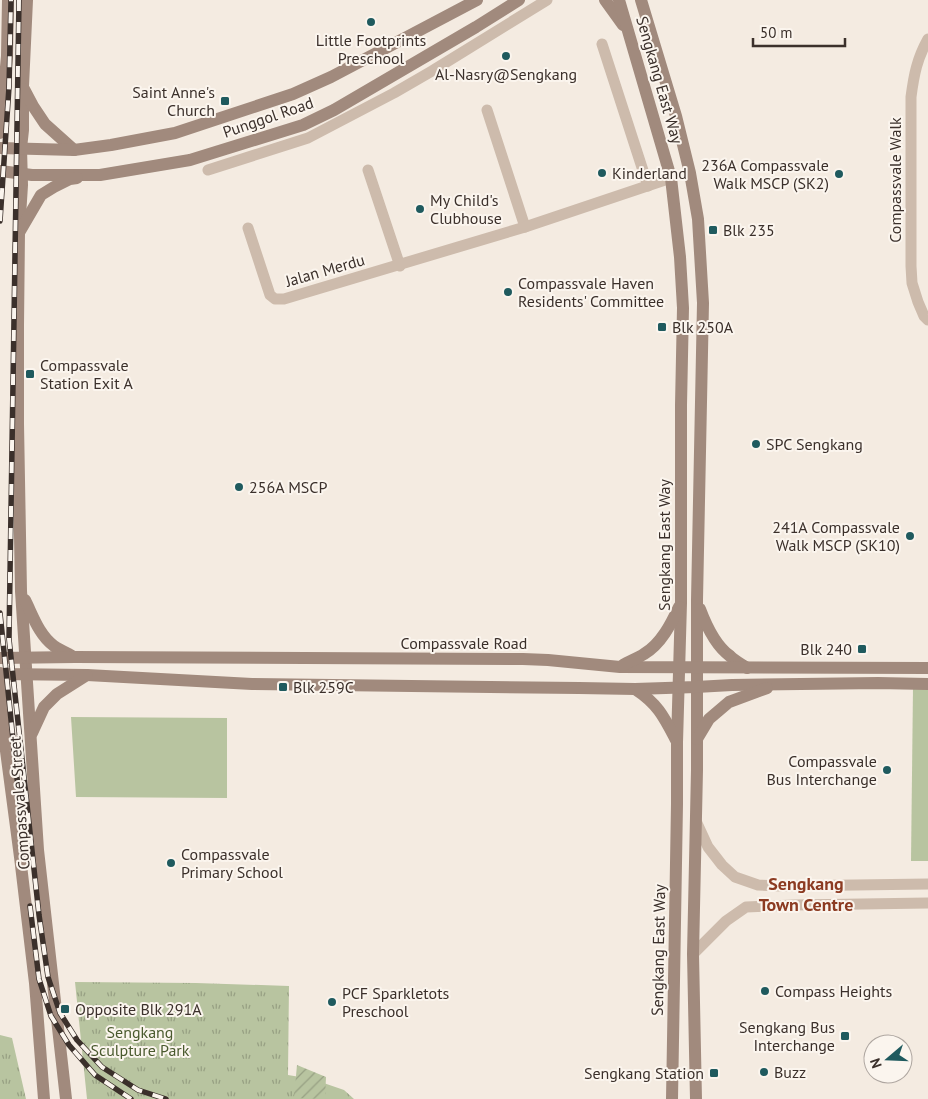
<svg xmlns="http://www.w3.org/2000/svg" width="928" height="1099" font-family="'PT Sans',sans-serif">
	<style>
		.grass { fill: #b8c4a0 }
		.park { fill: url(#park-tufts) }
		.garden { fill: url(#garden-furrows) }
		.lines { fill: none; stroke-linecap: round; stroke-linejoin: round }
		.street { stroke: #cdbbac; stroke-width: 11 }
		.secondary { stroke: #a18a7d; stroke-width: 12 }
		.rail-casing { stroke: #3b302b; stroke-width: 5.5 }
		.rail { stroke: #fbf5ee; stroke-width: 4; stroke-dasharray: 11; stroke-linecap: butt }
		.poi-dot { fill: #1f5a5e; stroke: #fbf5ee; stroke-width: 2 }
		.labels { text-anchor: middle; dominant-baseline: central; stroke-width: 4; stroke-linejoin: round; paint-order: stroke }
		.poi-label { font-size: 16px; fill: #3b302b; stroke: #fbf5ee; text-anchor: start }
		.street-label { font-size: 16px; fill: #3b302b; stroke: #fbf5ee }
		.park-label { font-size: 16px; fill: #4a5a2e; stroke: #fbf5ee }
		.neighbourhood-label { font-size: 18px; font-weight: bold; fill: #8c3b22; stroke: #fbf5ee }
	</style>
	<defs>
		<pattern id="park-tufts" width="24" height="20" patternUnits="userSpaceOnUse" patternTransform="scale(1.25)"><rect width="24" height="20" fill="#b8c4a0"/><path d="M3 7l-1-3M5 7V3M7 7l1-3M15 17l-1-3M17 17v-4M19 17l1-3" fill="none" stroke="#97a083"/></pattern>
		<pattern id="garden-furrows" width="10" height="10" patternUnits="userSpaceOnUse" patternTransform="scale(1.25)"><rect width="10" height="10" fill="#b8c4a0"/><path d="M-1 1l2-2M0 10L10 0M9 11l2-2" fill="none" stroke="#97a083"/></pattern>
	</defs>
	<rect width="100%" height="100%" fill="#f4ebe1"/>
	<g class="grass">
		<path d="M913,688l15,1v172h-17z"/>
		<path d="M71,717l156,1v80l-151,-1z"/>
	</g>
	<g class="park">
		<path d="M75,982l121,1 93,3 -1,89 24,4 32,11 10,9h-267z"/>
		<path d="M0,1035l12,3 14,61h-26z"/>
	</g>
	<path class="garden" d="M297,1065l29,12 -1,22 -31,-1z"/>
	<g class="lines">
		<g class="street">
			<path d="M928,39c-11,20 -14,35 -17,58v169l1,17 6,19 6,14 4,4"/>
			<path d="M602,44l46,142"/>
			<path d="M487,110l38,117"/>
			<path d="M208,170l100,-32 86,-45 38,-22 115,-71"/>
			<path d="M368,170l32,96"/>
			<path d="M248,228l22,67 5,4h9l241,-72 146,-49"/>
			<path d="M696,821l12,26 14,18 13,12 23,8 23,1 147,-2"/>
			<path d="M693,954l33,-33 20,-14 49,-2 133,-2"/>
		</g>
		<g class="secondary">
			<path d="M27,0l-4,86v44l-2,18 1,37 -3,47 -1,93v99l3,167 17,259 28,249"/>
			<path d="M605,0l18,25"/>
			<path d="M619,0l52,178 9,79 3,51 -2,97v198l-4,139v62l-5,295"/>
			<path d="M641,0l35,116 14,57 8,46 5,84 -6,297v170l-4,184 3,145"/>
			<path d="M24,89l9,17 12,18 29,26"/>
			<path d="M0,133l7,-77 1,-56"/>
			<path d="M0,148l74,2 37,-5 64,-12 118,-39 38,-17 146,-77"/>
			<path d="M0,171l32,4h68l90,-15 113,-35 31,-15 142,-83 43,-27"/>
			<path d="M20,231l21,-36 13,-8 16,-8 7,-1"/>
			<path d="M25,600c8,16 14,35 29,46 5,4 12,6 18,10"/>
			<path d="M700,609c6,16 16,37 30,47 5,5 11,8 17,12"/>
			<path d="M0,658l75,-1 448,2 25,1 72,7 308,1"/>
			<path d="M623,665c7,-4 15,-7 21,-11 17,-10 27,-30 35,-47"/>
			<path d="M0,673l6,78 14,106 15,126 9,116"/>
			<path d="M0,674l87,1 165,9 327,4 56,1 61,-2 36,-2 146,-2 50,1"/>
			<path d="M635,689c23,15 29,28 41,51"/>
			<path d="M32,733l12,-26 13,-13 30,-19"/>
			<path d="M697,739l12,-20 20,-17 38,-14"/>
		</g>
		<defs>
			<g id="rail">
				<path d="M19,0l-10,639 30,276 9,62 12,36 17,27 25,27 36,23 28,9"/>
				<path d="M0,221l9,-134 2,-87"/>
				<path d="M0,613l20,194"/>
				<path d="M30,906l9,73 12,37 18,29 26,30 36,24"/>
			</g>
		</defs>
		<use href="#rail" class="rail-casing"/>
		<use href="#rail" class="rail"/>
	</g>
	<g class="poi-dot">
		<circle cx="371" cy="22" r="5"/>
		<circle cx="506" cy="56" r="5"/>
		<rect x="220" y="96" width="10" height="10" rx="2.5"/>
		<circle cx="602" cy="173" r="5"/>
		<circle cx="839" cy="174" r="5"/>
		<circle cx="420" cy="209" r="5"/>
		<rect x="708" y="225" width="10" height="10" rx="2.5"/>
		<circle cx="508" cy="292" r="5"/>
		<rect x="657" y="322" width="10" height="10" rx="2.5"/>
		<rect x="25" y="369" width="10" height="10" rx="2.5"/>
		<circle cx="756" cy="444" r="5"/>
		<circle cx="239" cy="487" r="5"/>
		<circle cx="910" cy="536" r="5"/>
		<rect x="857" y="644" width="10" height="10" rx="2.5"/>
		<rect x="278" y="682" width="10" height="10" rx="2.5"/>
		<circle cx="887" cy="770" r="5"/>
		<circle cx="171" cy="863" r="5"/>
		<circle cx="765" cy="991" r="5"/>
		<circle cx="332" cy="1002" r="5"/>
		<rect x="60" y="1004" width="10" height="10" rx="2.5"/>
		<rect x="840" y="1031" width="10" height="10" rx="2.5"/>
		<circle cx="764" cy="1072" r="5"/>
		<rect x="709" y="1068" width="10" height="10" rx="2.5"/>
	</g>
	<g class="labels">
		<g class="poi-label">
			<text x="371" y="40" text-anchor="middle">Little Footprints<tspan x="371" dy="18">Preschool</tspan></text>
			<text x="506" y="74" text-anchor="middle">Al-Nasry@Sengkang</text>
			<text x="215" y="92" text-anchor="end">Saint Anne's<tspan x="215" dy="18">Church</tspan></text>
			<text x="829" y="165" text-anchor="end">236A Compassvale<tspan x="829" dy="18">Walk MSCP (SK2)</tspan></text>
			<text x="612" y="173">Kinderland</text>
			<text x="430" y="200">My Child's<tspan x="430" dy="18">Clubhouse</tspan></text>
			<text x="723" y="230">Blk 235</text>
			<text x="518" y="283">Compassvale Haven<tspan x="518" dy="18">Residents' Committee</tspan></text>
			<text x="672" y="327">Blk 250A</text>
			<text x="40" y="365">Compassvale<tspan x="40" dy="18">Station Exit A</tspan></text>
			<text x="766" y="444">SPC Sengkang</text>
			<text x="249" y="487">256A MSCP</text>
			<text x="900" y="527" text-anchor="end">241A Compassvale<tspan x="900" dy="18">Walk MSCP (SK10)</tspan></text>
			<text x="852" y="649" text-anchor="end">Blk 240</text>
			<text x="293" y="687">Blk 259C</text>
			<text x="877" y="761" text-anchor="end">Compassvale<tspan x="877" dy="18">Bus Interchange</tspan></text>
			<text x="181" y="854">Compassvale<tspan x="181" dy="18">Primary School</tspan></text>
			<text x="775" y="991">Compass Heights</text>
			<text x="342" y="993">PCF Sparkletots<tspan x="342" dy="18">Preschool</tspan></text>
			<text x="75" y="1009">Opposite Blk 291A</text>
			<text x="835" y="1027" text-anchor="end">Sengkang Bus<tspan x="835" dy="18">Interchange</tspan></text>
			<text x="774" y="1072">Buzz</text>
			<text x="704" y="1073" text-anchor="end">Sengkang Station</text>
		</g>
		<g class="street-label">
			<text transform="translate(660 80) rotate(74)">Sengkang East Way</text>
			<text transform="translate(268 117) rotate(-19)">Punggol Road</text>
			<text transform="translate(895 180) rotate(-90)">Compassvale Walk</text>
			<text transform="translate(325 270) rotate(-16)">Jalan Merdu</text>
			<text transform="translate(664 545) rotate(-90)">Sengkang East Way</text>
			<text x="464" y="643">Compassvale Road</text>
			<text transform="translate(19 803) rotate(-94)">Compassvale Street</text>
			<text transform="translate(658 950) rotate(-89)">Sengkang East Way</text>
		</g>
		<g class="park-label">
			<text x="140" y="1032">Sengkang<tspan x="140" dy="18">Sculpture Park</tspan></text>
		</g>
		<g class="neighbourhood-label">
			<text x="806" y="883">Sengkang<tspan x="806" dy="21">Town Centre</tspan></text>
		</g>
	</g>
	<g transform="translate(888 1059) rotate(251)"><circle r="24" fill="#fbf5ee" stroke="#aea6a0"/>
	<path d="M0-4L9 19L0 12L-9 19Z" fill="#1f5a5e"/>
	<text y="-8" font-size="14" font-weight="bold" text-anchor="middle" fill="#3b302b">N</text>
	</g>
	<path d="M753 38v8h92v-8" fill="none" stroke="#3b302b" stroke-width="2.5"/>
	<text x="760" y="38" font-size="15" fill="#3b302b" stroke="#fbf5ee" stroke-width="4" paint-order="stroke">50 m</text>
</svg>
